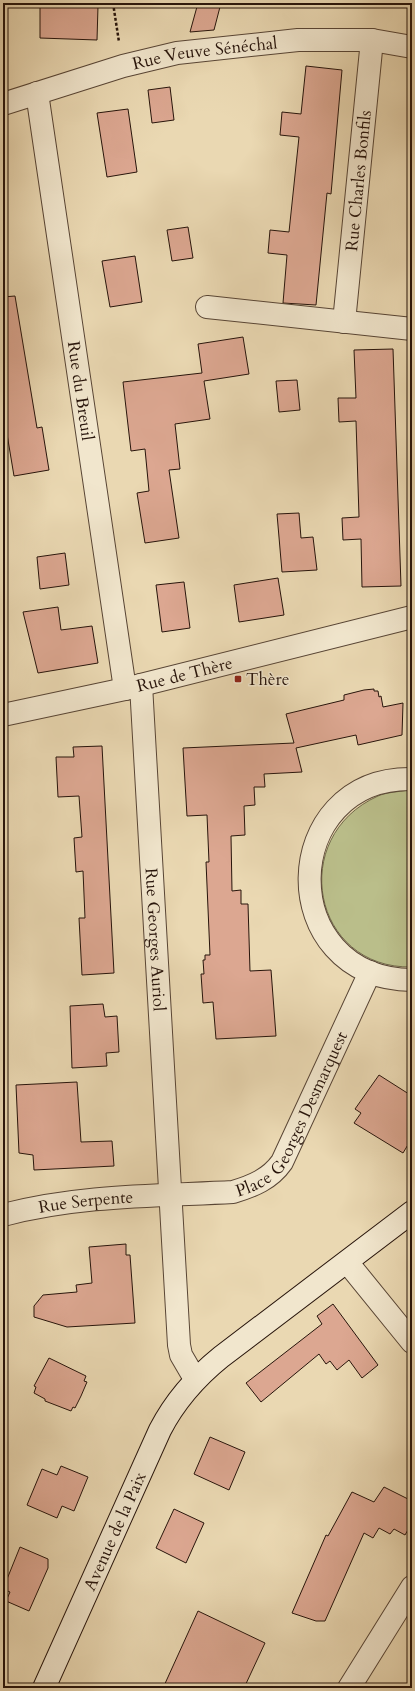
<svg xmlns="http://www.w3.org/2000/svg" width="415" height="1691" font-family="Cardo,serif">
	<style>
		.green { fill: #babe8a; stroke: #70694a }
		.building { fill: #dca791; stroke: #27140b }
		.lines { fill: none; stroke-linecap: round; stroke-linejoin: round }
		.street-casing { stroke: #584535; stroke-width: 24 }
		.secondary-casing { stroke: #27140b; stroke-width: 24 }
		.path { stroke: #27140b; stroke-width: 2.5; stroke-dasharray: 3 2; stroke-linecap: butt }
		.street { stroke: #f1e6cd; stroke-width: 22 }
		.secondary { stroke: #f1e6cd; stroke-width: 22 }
		.poi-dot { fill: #8f2418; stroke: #f1e6cd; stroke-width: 1.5 }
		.labels { text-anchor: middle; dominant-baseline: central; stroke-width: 3; stroke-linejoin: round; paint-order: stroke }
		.street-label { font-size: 17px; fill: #27140b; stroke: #f1e6cd }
		.poi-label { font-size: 17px; fill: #27140b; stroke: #f1e6cd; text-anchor: start }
	</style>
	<rect width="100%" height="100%" fill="#ead8b2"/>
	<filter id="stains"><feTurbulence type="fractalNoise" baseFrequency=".005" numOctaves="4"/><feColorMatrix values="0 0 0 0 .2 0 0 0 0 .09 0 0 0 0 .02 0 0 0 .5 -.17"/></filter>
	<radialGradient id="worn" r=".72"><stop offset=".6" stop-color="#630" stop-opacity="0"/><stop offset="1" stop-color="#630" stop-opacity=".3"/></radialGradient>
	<path class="green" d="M408,790l4,1v176c-100,2 -125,-130 -34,-171 9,-4 21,-4 30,-6z"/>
	<g class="building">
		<path d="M198,3h23l-7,27 -24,2z"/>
		<path d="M40,5l58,1 -1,34 -57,-2z"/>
		<path d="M306,66l36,4 -11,124 -4,-1 -11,112 -33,-2 4,-48 -19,-2 2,-23 19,2 10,-95 -19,-2 1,-11 1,-12 19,2z"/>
		<path d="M170,87l4,33 -22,3 -4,-33z"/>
		<path d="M128,109l9,63 -30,5 -10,-64z"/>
		<path d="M188,227l5,31 -21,3 -5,-31z"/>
		<path d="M135,256l7,46 -32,5 -8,-46z"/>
		<path d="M15,296l22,132 5,-1 7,43 -35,6 -11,-66v-113z"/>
		<path d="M243,337l6,37 -45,7 6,38 -35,5 5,45 -11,1 10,68 -34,5 -8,-50 12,-2 -4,-42 -14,2 -8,-69 79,-9 -4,-29z"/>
		<path d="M393,349l8,237 -39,1 -1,-48 -18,1 -1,-22 17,-1 -3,-96 -17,1 -1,-24h18l-2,-48z"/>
		<path d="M297,380l3,30 -21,2 -3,-31z"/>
		<path d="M299,513l2,25 12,-1 4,33 -35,2 -5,-58z"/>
		<path d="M65,553l4,32 -29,4 -3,-32z"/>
		<path d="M278,578l6,37 -45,7 -5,-37z"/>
		<path d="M184,582l6,46 -28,4 -6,-47z"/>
		<path d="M58,607l3,23 31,-4 6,37 -60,10 -15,-61z"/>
		<path d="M374,689v2h4l1,6 2,-1 2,11 20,-4 -1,32 -44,10 -2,-10 -60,13 6,24 -38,2 1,13h-11l1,18 -11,1 1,29 -14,1 1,55 9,-1v14h7l2,67 21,-1 5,66 -60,3 -3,-37 -10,1 -2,-29h3l-1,-14h2v-5h5l-4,-93h3l-2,-47 -20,1 -4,-68 111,-5 -8,-29 58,-14v-5l20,-5z"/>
		<path d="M102,746l12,227 -32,2 -3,-57h6l-2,-47 -7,1 -2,-34 8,-1 -3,-41 -21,1 -2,-40h18l-1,-10z"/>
		<path d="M103,1004l2,13 12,-1 2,36 -13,1 1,13 -35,2 -2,-62z"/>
		<path d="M379,1075l33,21v42l-9,15 -49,-30 7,-10 -6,-4z"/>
		<path d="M77,1082l4,60 31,-1 2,25 -80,4 -1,-15 -14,-2 -3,-68z"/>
		<path d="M126,1244v11h4l5,68 -68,4 -33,-10v-11l9,-11 34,-3 -1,-7 16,-2 -3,-36z"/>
		<path d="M333,1304l45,61 -16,13 -13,-18 -12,10 -7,-9 -4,3 -7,-10 -58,48 -15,-19 76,-59 -5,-8z"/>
		<path d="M49,1358l37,18 -2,5 3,1 -6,14 -6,12 -2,-1 -2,4 -26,-10v-2l-11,-6 2,-6 -2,-1z"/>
		<path d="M210,1437l35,15 -16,38 -35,-16z"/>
		<path d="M61,1466l27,11 -14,34 -12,-5 -5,12 -30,-13 15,-36 15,6z"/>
		<path d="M384,1487l28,14v22l-7,12 -11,-6 -4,5 -11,-6 -6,10 -9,-5 -39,88h-9l-24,-8 34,-78 2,1 24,-44 22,10z"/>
		<path d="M174,1509l30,14 -18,40 -30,-15z"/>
		<path d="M20,1547l28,12v9l-19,43 -23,-10 4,-9 -7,-3z"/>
		<path d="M198,1611l67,32 -21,45h-81z"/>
	</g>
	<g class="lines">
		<defs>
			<g id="street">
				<path id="s1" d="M37,93l88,596"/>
				<path id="s2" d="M3,104l120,-38 54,-13 121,-13h74l40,7"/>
				<path d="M207,307l205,22"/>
				<path id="s3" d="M344,322l28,-282"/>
				<path id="s4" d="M141,685l38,660 2,10 14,24"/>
				<path id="s5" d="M3,715l122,-26 287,-72"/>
				<path d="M412,779c-134,-2 -139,199 0,201"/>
				<path id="s6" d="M3,1215c75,-20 153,-19 230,-23 20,-6 37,-13 49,-30l88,-190"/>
				<path d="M347,1262l65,80"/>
				<path d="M349,1688l63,-101"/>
			</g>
			<g id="secondary">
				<path id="s7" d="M44,1688l116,-258c15,-29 35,-52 61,-73l191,-145"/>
			</g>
		</defs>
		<use href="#street" class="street-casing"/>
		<use href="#secondary" class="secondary-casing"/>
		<path class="path" d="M113,3l6,39"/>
		<use href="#street" class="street"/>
		<use href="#secondary" class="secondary"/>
	</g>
	<rect class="poi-dot" x="234" y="675" width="8" height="8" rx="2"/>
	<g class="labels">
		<g class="street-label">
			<text stroke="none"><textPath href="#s2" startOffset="209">Rue Veuve Sénéchal</textPath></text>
			<text stroke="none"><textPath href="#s3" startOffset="142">Rue Charles Bonfils</textPath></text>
			<text stroke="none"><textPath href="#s1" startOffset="301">Rue du Breuil</textPath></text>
			<text stroke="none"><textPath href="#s5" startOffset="186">Rue de Thère</textPath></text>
			<text stroke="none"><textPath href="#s4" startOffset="255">Rue Georges Auriol</textPath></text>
			<text stroke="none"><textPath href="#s6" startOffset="334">Place Georges Desmarquest</textPath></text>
			<text stroke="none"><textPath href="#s6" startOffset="84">Rue Serpente</textPath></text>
			<text stroke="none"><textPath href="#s7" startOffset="172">Avenue de la Paix</textPath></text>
		</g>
		<g class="poi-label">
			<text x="246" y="679">Thère</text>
		</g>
	</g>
	<rect width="415" height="1691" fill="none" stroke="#ead8b2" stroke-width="16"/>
	<rect x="4" y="4" width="407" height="1683" fill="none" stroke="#27140b" stroke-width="2"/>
	<rect x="8" y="8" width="399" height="1675" fill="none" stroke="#27140b"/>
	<rect width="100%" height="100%" filter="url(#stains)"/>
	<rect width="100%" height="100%" fill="url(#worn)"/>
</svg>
